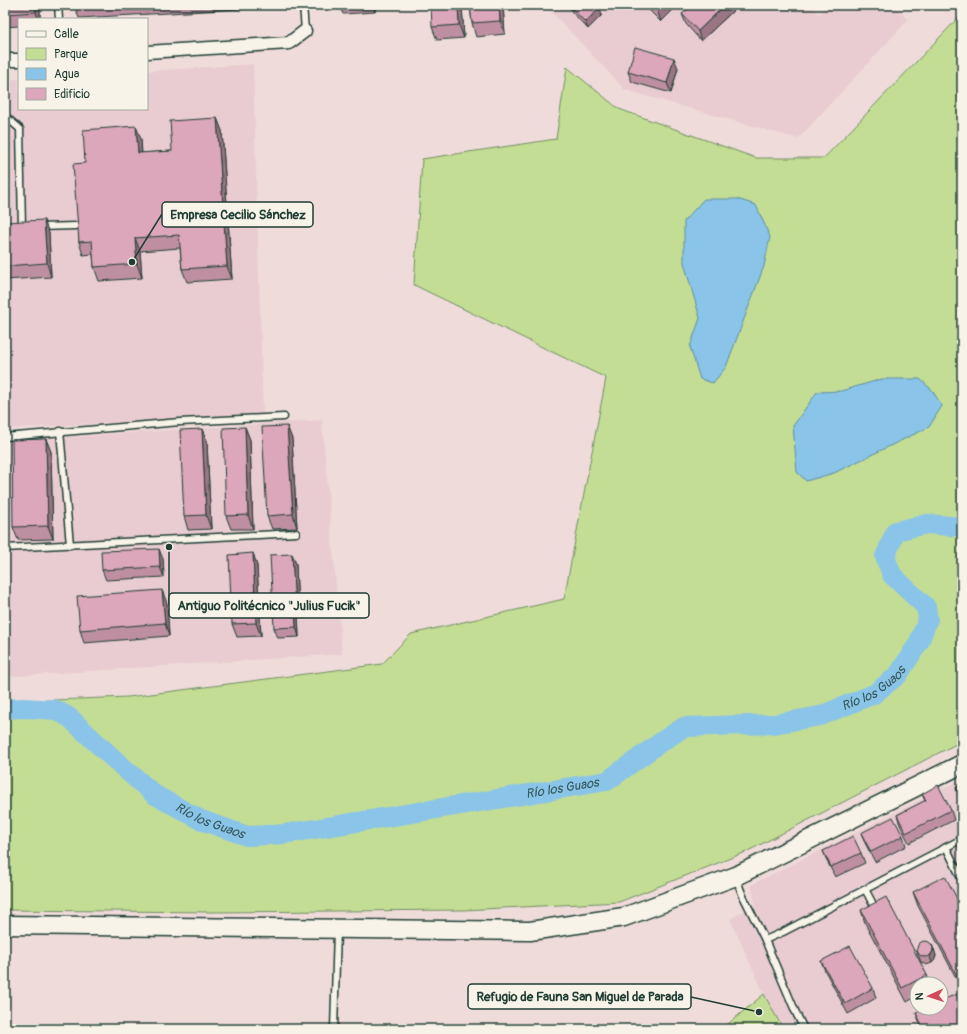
<svg xmlns="http://www.w3.org/2000/svg" width="967" height="1034" font-family="Pangolin,sans-serif">
	<style>
		.built { fill: #e9ccd1; fill-rule: evenodd }
		.green { fill: #c3dd94; stroke: #718d64 }
		.water { fill: #8ac4e9; stroke: #5f8ea1 }
		.lines { fill: none; stroke-linecap: round; stroke-linejoin: round }
		.river { stroke: #8ac4e9; stroke-width: 20 }
		.lane-casing { stroke: #1f3d34; stroke-width: 9 }
		.street-casing { stroke: #1f3d34; stroke-width: 15 }
		.secondary-casing { stroke: #1f3d34; stroke-width: 21 }
		.lane { stroke: #f7f3e8; stroke-width: 6 }
		.street { stroke: #f7f3e8; stroke-width: 12 }
		.secondary { stroke: #f7f3e8; stroke-width: 18 }
		.wall { fill: #bd8fa1; stroke: #1f3d34 }
		.shaded-wall { fill: #9a7483; stroke: #1f3d34 }
		.building { fill: #dca6bb; stroke: #1f3d34 }
		.labels { text-anchor: middle; dominant-baseline: central; stroke-width: 3; stroke-linejoin: round; paint-order: stroke }
		.water-label { font-size: 13px; font-style: italic; fill: #345858; stroke: #f7f3e8 }
		.leader { fill: none; stroke: #1f3d34; stroke-width: 1.5 }
		.callout-dot { fill: #1f3d34; stroke: #f7f3e8; stroke-width: 1.5 }
		.callout { fill: #f7f3e8; stroke: #1f3d34; stroke-width: 1.5 }
		.callout-label { font-size: 13px; text-anchor: middle; font-weight: bold; fill: #1f3d34 }
	</style>
	<rect width="100%" height="100%" fill="#efdcda"/>
	<filter id="ink" filterUnits="userSpaceOnUse"><feTurbulence type="fractalNoise" baseFrequency=".025" numOctaves="2"/><feDisplacementMap in="SourceGraphic" scale="8" xChannelSelector="R" yChannelSelector="G"/><feConvolveMatrix kernelMatrix="1 2 1 2 8 2 1 2 1" color-interpolation-filters="sRGB"/></filter>
	<g filter="url(#ink)">
		<g class="built">
			<path d="M545,5h265l9,9 9,-9h66l14,15 -110,119 -173,-49z"/>
			<path d="M253,64l10,350 -258,15v-350h14v30h128v-38z"/>
			<path d="M322,420l20,234 -337,23v-236z"/>
			<path d="M962,779v250h-179l-19,-35 -34,-75 25,-15 -4,-19zM917,984h24v24h-24z"/>
		</g>
		<g class="green">
			<path d="M962,14v727l-216,111 -127,50 -155,8 -251,2 -208,-2v-208l123,-5 254,-33 29,-30 153,-35 42,-221 -192,-93 8,-126 134,-20 11,-72 52,42 137,49h68z"/>
			<path d="M764,994l19,35h-61z"/>
		</g>
		<g class="water">
			<path d="M704,199h33l19,6 14,32 -6,29 -38,101 -13,16 -13,-4 -10,-32 10,-29 -16,-55v-42z"/>
			<path d="M882,379h38l12,11 10,16 -13,21 -95,46 -28,8 -9,-9 -4,-46 24,-34 24,-1z"/>
		</g>
		<g class="lines">
			<path class="river" id="s1" d="M5,709l19,-1 32,2 14,8 47,44 38,33 46,25 46,16 37,-2 323,-53 54,-39 23,-15 90,-3 46,-8 54,-22 24,-19 21,-33 9,-23 -2,-12 -34,-32 -7,-18 11,-26 31,-7 35,3"/>
			<defs>
				<g id="lane">
					<path d="M58,5l1,14"/>
					<path d="M303,5l2,26"/>
					<path d="M5,116l15,13 2,99"/>
					<path d="M39,227l37,-1"/>
					<path d="M60,431l10,114"/>
					<path d="M5,437l175,-15 104,-5"/>
					<path d="M5,548l291,-15"/>
					<path d="M946,847l16,33"/>
					<path d="M736,878l7,18 22,44 31,73 8,16"/>
					<path d="M865,889l11,21"/>
					<path d="M765,940l18,-8 179,-93"/>
					<path d="M334,1029l3,-99"/>
				</g>
				<g id="street">
					<path d="M147,52l142,-9 16,-12"/>
					<path d="M5,60h14"/>
				</g>
				<path id="secondary" d="M5,925l525,6 94,-14 112,-41 226,-112"/>
			</defs>
			<use href="#lane" class="lane-casing"/>
			<use href="#street" class="street-casing"/>
			<use href="#secondary" class="secondary-casing"/>
			<use href="#lane" class="lane"/>
			<use href="#street" class="street"/>
			<use href="#secondary" class="secondary"/>
		</g>
		<g class="wall">
			<path d="M5,5h35v14h-21v7l-14,1z"/>
			<path d="M74,5h202l1,2 -198,11z"/>
			<path d="M339,5h36v7l-32,2z"/>
			<path d="M462,5l2,33 -27,2 -5,-13z"/>
			<path d="M470,5h33l2,29 -29,3 -4,-14z"/>
			<path d="M569,5l33,10 -14,14 -16,-17z"/>
			<path d="M644,5h34l-17,17z"/>
			<path d="M735,9l-34,32 -15,-17 -4,-10z"/>
			<path d="M678,68l-7,25 -39,-11 -4,-10z"/>
			<path d="M217,118l5,13 10,148 -45,3 -5,-13 -2,-21 -40,3 2,27 -43,3 -5,-14 -1,-13 -10,1 -4,-13 6,-79 56,-24 1,14 30,-2z"/>
			<path d="M5,222l44,11 2,44 -46,3z"/>
			<path d="M287,426l5,13 5,89 -25,1 -5,-13z"/>
			<path d="M245,427l5,13 3,89h-22l-5,-13z"/>
			<path d="M202,429l5,13 4,87 -23,1 -4,-14z"/>
			<path d="M46,439l5,13 2,87 -35,1 -5,-13z"/>
			<path d="M253,553l4,13 4,70 -24,1 -5,-13z"/>
			<path d="M292,554l4,10 3,73 -21,1 -4,-10z"/>
			<path d="M163,559l1,18 -58,3 -4,-10z"/>
			<path d="M167,603l2,33 -85,7 -4,-13z"/>
			<path d="M962,785v19l-6,-16z"/>
			<path d="M922,794l29,16 3,10 -45,23 -9,-18 -3,-10 28,-14z"/>
			<path d="M861,833l42,3 3,10 -31,16 -10,-19z"/>
			<path d="M823,851l38,2 4,10 -30,14 -8,-16z"/>
			<path d="M913,892l49,16v81l-44,-83z"/>
			<path d="M861,910l66,65 3,9h-13v12l-10,6 -42,-79z"/>
			<path d="M932,944l4,12 -2,5 -2,2 -6,2 -5,-3 -5,-12z"/>
			<path d="M821,961l52,27 3,10 -28,16 -23,-43z"/>
			<path d="M916,1013l46,16h-40z"/>
		</g>
		<g class="shaded-wall">
			<path d="M35,5h5v14h-2l-2,-7z"/>
			<path d="M373,5h2v7z"/>
			<path d="M458,5h4l2,33 -5,-13z"/>
			<path d="M499,5h4l2,29 -5,-13z"/>
			<path d="M660,5h18l-17,17 -4,-13z"/>
			<path d="M725,5h8l2,4 -34,32 -3,-10z"/>
			<path d="M600,8l2,7 -14,14 -3,-7z"/>
			<path d="M674,58l4,10 -7,25 -4,-10z"/>
			<path d="M217,118l5,13 10,148 -5,-13z"/>
			<path d="M136,126l5,13 1,28 -4,-14z"/>
			<path d="M44,220l5,13 2,44 -4,-14z"/>
			<path d="M135,238l5,13 2,27 -5,-14z"/>
			<path d="M287,426l5,13 5,89 -4,-14z"/>
			<path d="M245,427l5,13 3,89 -5,-14z"/>
			<path d="M202,429l5,13 4,87 -5,-14z"/>
			<path d="M46,439l5,13 2,87 -5,-13z"/>
			<path d="M159,549l4,10 1,18 -4,-10z"/>
			<path d="M253,553l4,13 4,70 -5,-13z"/>
			<path d="M292,554l4,10 3,73 -3,-10z"/>
			<path d="M162,590l5,13 2,33 -4,-13z"/>
			<path d="M934,949l2,7 -2,5 -2,2 -2,-6z"/>
		</g>
		<g class="building">
			<path d="M5,5h30l1,7 -31,2z"/>
			<path d="M431,5h27l1,20 -27,2z"/>
			<path d="M470,5h29l1,16 -28,2z"/>
			<path d="M569,5h28l3,3 -15,14z"/>
			<path d="M653,5h7l-3,4z"/>
			<path d="M692,5h33l-27,26 -16,-17z"/>
			<path d="M635,47l39,11 -7,25 -39,-11z"/>
			<path d="M217,118l10,148 -45,3 -3,-34 -44,3 2,26 -43,3 -2,-26 -13,1 -6,-78 12,-1 -2,-33 53,-4 2,27 34,-2 -2,-30z"/>
			<path d="M44,220l3,43 -42,3v-44z"/>
			<path d="M287,426l6,88 -26,2 -5,-89z"/>
			<path d="M245,427l3,88 -22,1 -3,-88z"/>
			<path d="M202,429l4,86 -22,1 -4,-86z"/>
			<path d="M46,439l2,87 -35,1 -1,-87z"/>
			<path d="M159,549l1,18 -58,3 -1,-19z"/>
			<path d="M253,553l3,70 -24,1 -3,-69z"/>
			<path d="M292,554l4,73 -22,1 -4,-73z"/>
			<path d="M162,590l3,33 -85,7 -3,-34z"/>
			<path d="M938,785l13,25 -45,23 -9,-18 29,-15 -4,-6z"/>
			<path d="M962,785v16l-6,-13z"/>
			<path d="M893,817l10,19 -32,16 -10,-19z"/>
			<path d="M853,836l8,17 -30,14 -8,-16z"/>
			<path d="M945,876l17,32v77l-49,-93z"/>
			<path d="M886,897l41,78 -25,13 -41,-78z"/>
			<circle cx="925" cy="949" r="8"/>
			<path d="M850,946l23,42 -28,16 -24,-43z"/>
			<path d="M956,994l6,12v23h-38l-8,-16 11,-5h14v-7z"/>
		</g>
	</g>
	<g class="labels">
		<g class="water-label">
			<text stroke="none"><textPath href="#s1" startOffset="939">Río los Guaos</textPath></text>
			<text stroke="none"><textPath href="#s1" startOffset="602">Río los Guaos</textPath></text>
			<text stroke="none"><textPath href="#s1" startOffset="243">Río los Guaos</textPath></text>
		</g>
	</g>
	<path class="leader" d="M132 262L162 214M169 547L169 605M759 1012L691 997"/>
	<g class="callout-dot">
		<circle cx="132" cy="262" r="4"/>
		<circle cx="169" cy="547" r="4"/>
		<circle cx="759" cy="1012" r="4"/>
	</g>
	<g class="callout">
		<rect x="162" y="202" width="151" height="25" rx="4"/>
		<rect x="169" y="593" width="200" height="25" rx="4"/>
		<rect x="468" y="984" width="223" height="25" rx="4"/>
	</g>
	<g class="callout-label">
		<text x="238" y="219">Empresa Cecilio Sánchez</text>
		<text x="269" y="610">Antiguo Politécnico "Julius Fucik"</text>
		<text x="580" y="1001">Refugio de Fauna San Miguel de Parada</text>
	</g>
	<rect width="967" height="1034" fill="none" stroke="#f7f3e8" stroke-width="20"/>
	<rect x="10" y="10" width="947" height="1014" fill="none" stroke="#1f3d34" stroke-width="1.5" filter="url(#ink)"/>
	<rect x="18" y="18" width="130" height="92" fill="#f7f3e8" stroke="#a1aaa0"/>
	<rect x="26" y="31" width="20" height="6" fill="#f7f3e8" stroke="#a1aaa0"/>
	<text x="54" y="38" font-size="12" fill="#1f3d34">Calle</text>
	<rect x="26" y="48" width="20" height="12" fill="#c3dd94" stroke="#a1aaa0"/>
	<text x="54" y="58" font-size="12" fill="#1f3d34">Parque</text>
	<rect x="26" y="68" width="20" height="12" fill="#8ac4e9" stroke="#a1aaa0"/>
	<text x="54" y="78" font-size="12" fill="#1f3d34">Agua</text>
	<rect x="26" y="88" width="20" height="12" fill="#dca6bb" stroke="#a1aaa0"/>
	<text x="54" y="98" font-size="12" fill="#1f3d34">Edificio</text>
	<g transform="translate(929 996) rotate(267)"><circle r="19" fill="#f7f3e8" stroke="#a1aaa0"/>
	<path d="M0-3L7 15L0 10L-7 15Z" fill="#d1495b"/>
	<text y="-6" font-size="11" font-weight="bold" text-anchor="middle" fill="#1f3d34">N</text>
	</g>
</svg>
